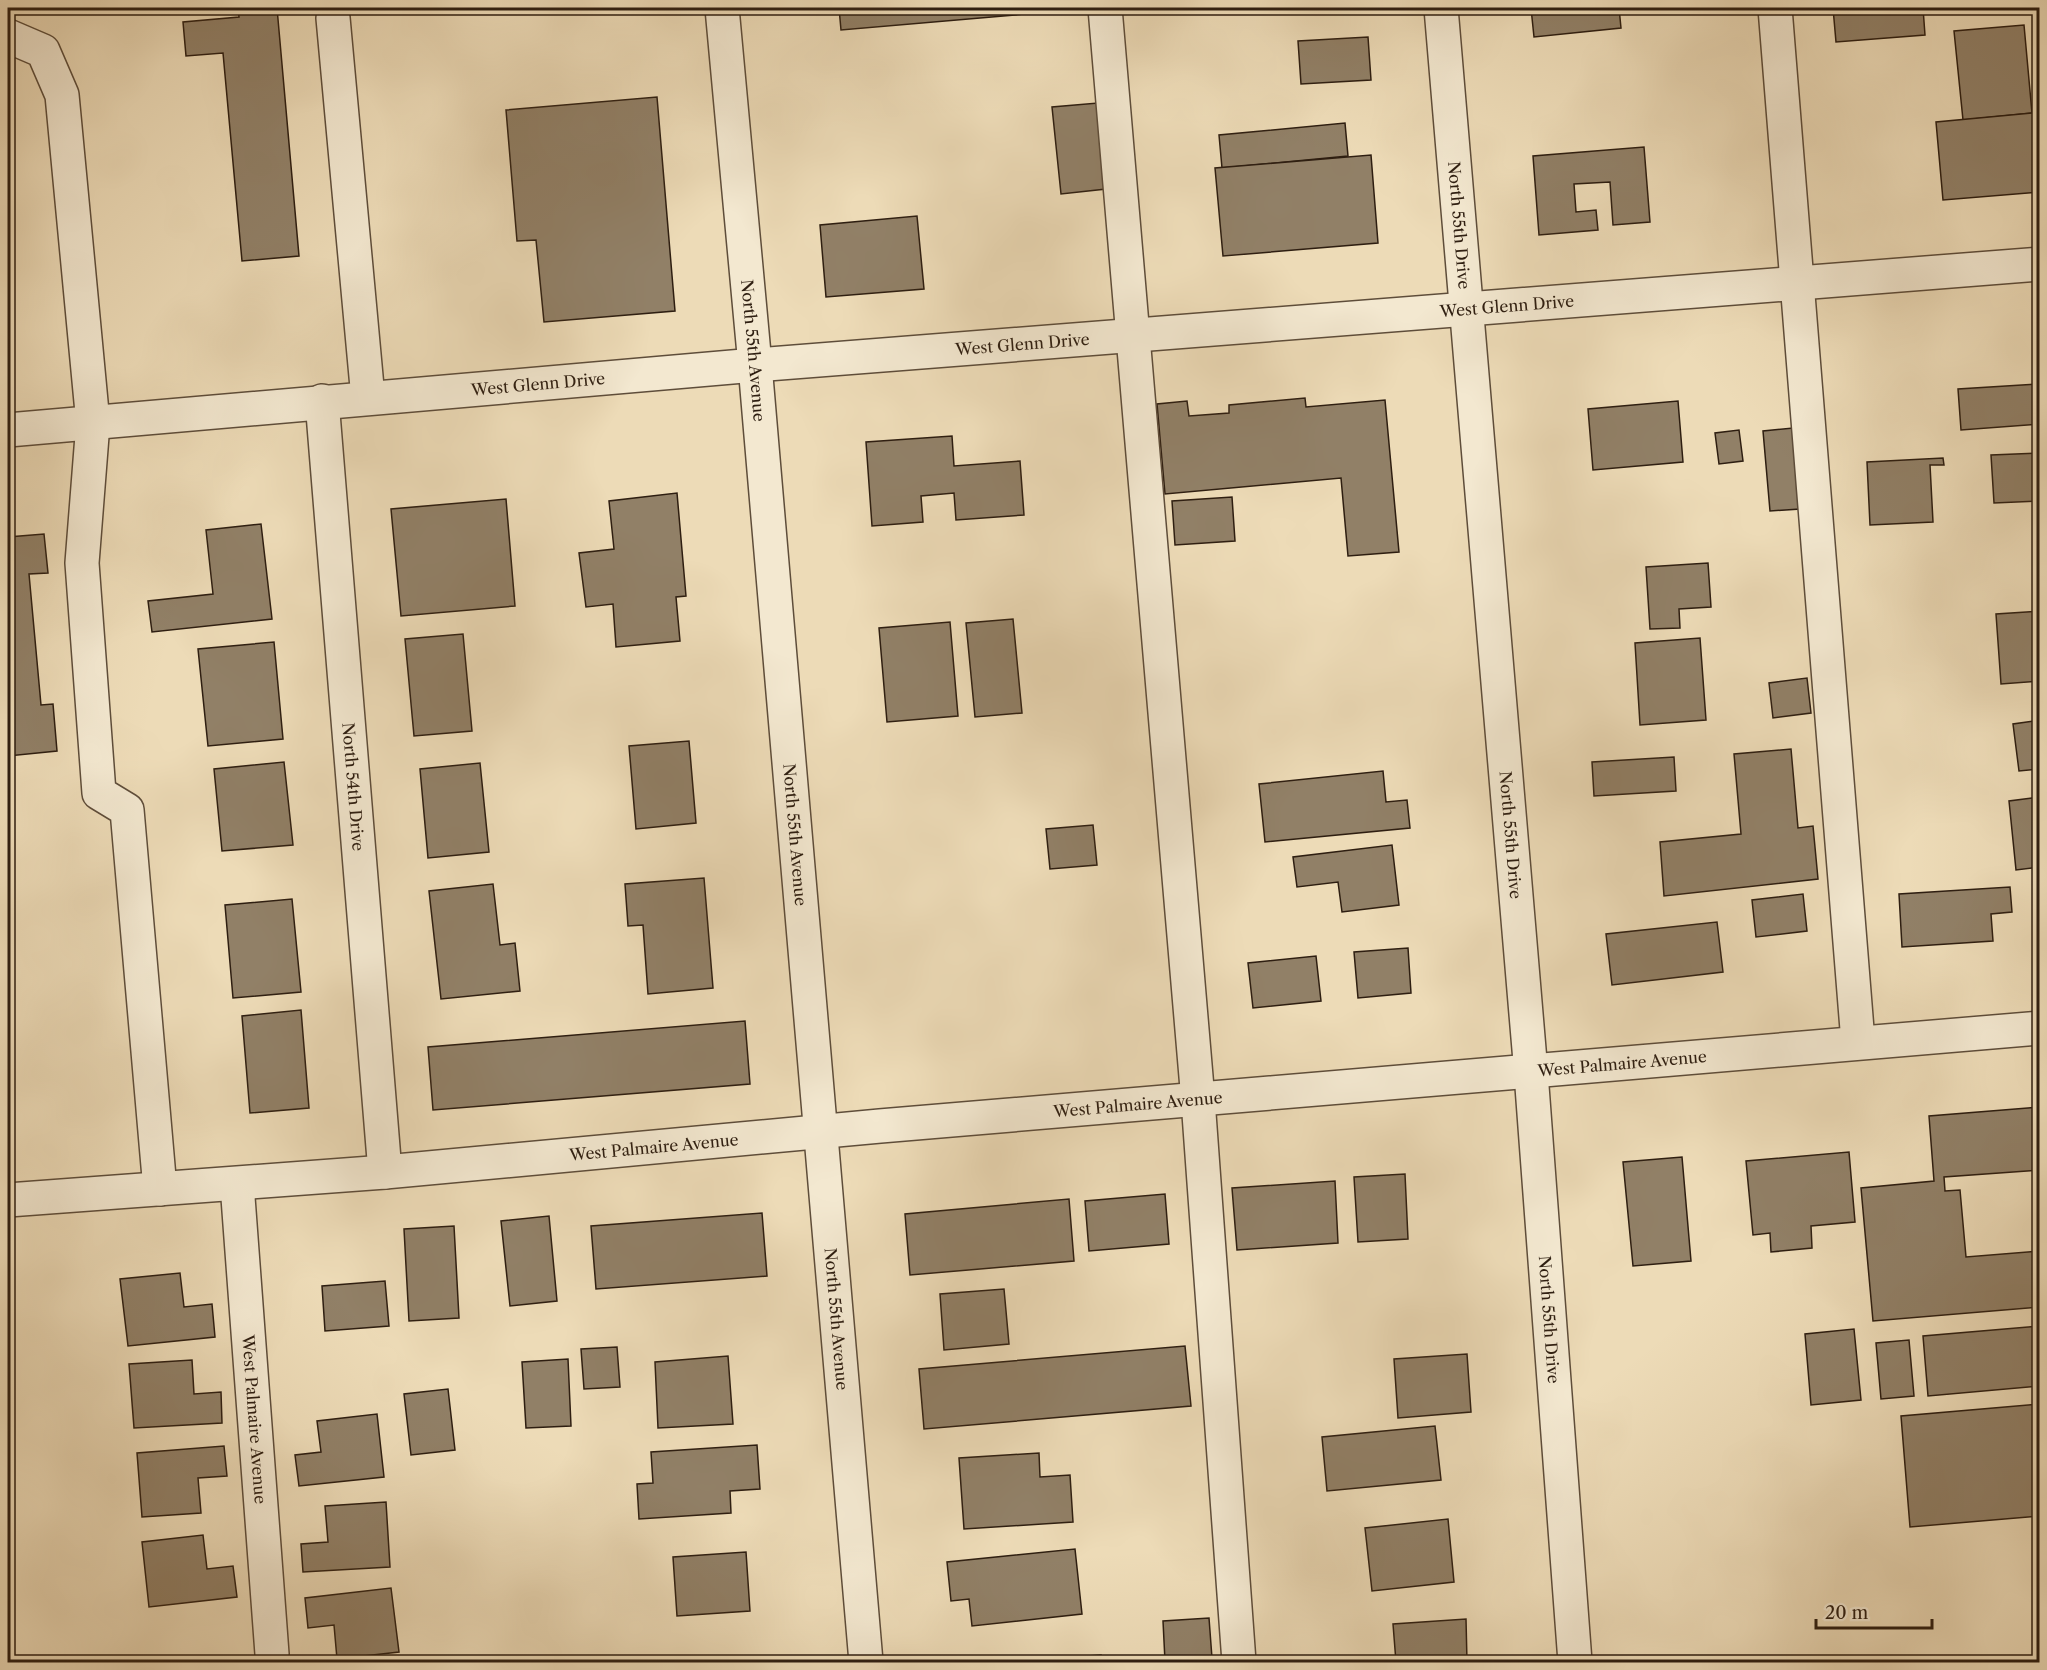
<svg xmlns="http://www.w3.org/2000/svg" width="2047" height="1670" font-family="'Libre Caslon Text',serif">
	<style>
		.building { fill: #918067; stroke: #2e1e11; stroke-width: 1.5 }
		.lines { fill: none; stroke-linecap: round; stroke-linejoin: round }
		.minor-casing { stroke: #5e4d3a; stroke-width: 36 }
		.minor { stroke: #f3e8d0; stroke-width: 33 }
		.labels { text-anchor: middle; dominant-baseline: central; stroke-width: 6; stroke-linejoin: round; paint-order: stroke }
		.street-label { font-size: 16px; fill: #2e1e11; stroke: #f3e8d0 }
	</style>
	<rect width="100%" height="100%" fill="#eddbb7"/>
	<filter id="stains"><feTurbulence type="fractalNoise" baseFrequency=".00333" numOctaves="4"/><feColorMatrix values="0 0 0 0 .2 0 0 0 0 .09 0 0 0 0 .02 0 0 0 .5 -.17"/></filter>
	<radialGradient id="worn" r=".72"><stop offset=".6" stop-color="#630" stop-opacity="0"/><stop offset="1" stop-color="#630" stop-opacity=".3"/></radialGradient>
	<g class="building">
		<path d="M238,8h39l22,248 -57,5 -19,-208 -37,3 -3,-34 56,-5z"/>
		<path d="M839,8h256l-254,22z"/>
		<path d="M1531,8h88l2,20 -87,9z"/>
		<path d="M1833,8h90l2,27 -89,7z"/>
		<path d="M2024,25l8,88 -69,7 -9,-89z"/>
		<path d="M1368,37l3,43 -70,4 -3,-43z"/>
		<path d="M657,97l18,214 -131,11 -8,-82 -19,1 -11,-131z"/>
		<path d="M1098,103l8,86 -45,5 -9,-87z"/>
		<path d="M2032,113h8v79l-97,8 -7,-78z"/>
		<path d="M1345,123l3,33 -126,12 -3,-33z"/>
		<path d="M1644,147l6,75 -37,3 -3,-43 -36,2 2,28 20,-2 2,20 -59,5 -6,-79z"/>
		<path d="M1371,155l7,88 -155,13 -8,-88z"/>
		<path d="M917,216l7,73 -98,8 -6,-72z"/>
		<path d="M8,241l6,65 -6,1z"/>
		<path d="M2036,384l3,40 -78,6 -3,-41z"/>
		<path d="M1305,398l1,9 79,-7 14,152 -51,4 -7,-78 -176,16 -8,-90 30,-3 2,15 40,-3v-8z"/>
		<path d="M1678,401l5,61 -90,8 -5,-61z"/>
		<path d="M1793,428l7,81 -30,2 -7,-80z"/>
		<path d="M1739,430l4,31 -24,3 -4,-31z"/>
		<path d="M952,436l2,30 66,-5 4,54 -68,5 -2,-27 -33,3 2,26 -51,4 -6,-84z"/>
		<path d="M2040,453v48l-46,2 -3,-48z"/>
		<path d="M1943,458l1,7h-14l3,57 -63,3 -3,-63z"/>
		<path d="M677,493l9,103 -10,1 4,44 -64,6 -3,-43 -27,3 -7,-54 35,-4 -5,-48z"/>
		<path d="M1232,497l3,44 -60,4 -3,-44z"/>
		<path d="M506,499l9,107 -114,10 -10,-107z"/>
		<path d="M261,524l11,95 -120,13 -4,-31 65,-7 -7,-64z"/>
		<path d="M44,534l4,39 -19,1 12,131 12,-1 4,47 -49,5v-219z"/>
		<path d="M1708,563l3,44 -32,2 1,19 -30,1 -4,-62z"/>
		<path d="M2040,611v70l-39,3 -5,-70z"/>
		<path d="M1013,619l9,94 -47,4 -9,-94z"/>
		<path d="M950,622l8,94 -71,6 -8,-94z"/>
		<path d="M463,634l9,97 -58,5 -9,-97z"/>
		<path d="M1700,638l6,82 -66,5 -5,-82z"/>
		<path d="M274,642l9,97 -75,7 -10,-97z"/>
		<path d="M1807,678l4,35 -38,5 -4,-35z"/>
		<path d="M2040,720v49l-21,2 -6,-47z"/>
		<path d="M689,741l7,82 -60,6 -7,-83z"/>
		<path d="M1791,749l7,79 15,-2 5,53 -154,17 -4,-54 81,-8 -7,-80z"/>
		<path d="M1674,757l2,34 -82,5 -2,-34z"/>
		<path d="M284,762l9,83 -71,6 -8,-82z"/>
		<path d="M480,763l9,89 -61,6 -8,-89z"/>
		<path d="M1383,771l3,31 21,-2 3,28 -145,14 -6,-58z"/>
		<path d="M2040,797v70l-24,3 -7,-69z"/>
		<path d="M1093,825l4,40 -47,4 -4,-40z"/>
		<path d="M1392,845l7,60 -57,7 -4,-30 -41,5 -4,-30z"/>
		<path d="M704,878l9,110 -65,6 -5,-69 -15,1 -3,-42z"/>
		<path d="M493,884l7,61 15,-2 5,48 -79,8 -12,-108z"/>
		<path d="M2010,887l2,25 -21,2 2,27 -91,6 -3,-53z"/>
		<path d="M1803,894l4,37 -51,6 -4,-37z"/>
		<path d="M292,899l9,93 -68,6 -8,-93z"/>
		<path d="M1717,922l6,50 -111,13 -6,-51z"/>
		<path d="M1408,948l3,45 -53,5 -4,-46z"/>
		<path d="M1316,956l5,45 -68,7 -5,-45z"/>
		<path d="M301,1010l8,98 -59,5 -8,-97z"/>
		<path d="M745,1021l5,63 -317,26 -5,-63z"/>
		<path d="M2040,1107v63l-96,7 1,14 15,-1 6,67 74,-6v56l-167,14 -12,-133 73,-7 -5,-65z"/>
		<path d="M1849,1152l6,70 -44,4 1,22 -41,4 -1,-19 -17,2 -7,-74z"/>
		<path d="M1682,1157l9,104 -58,5 -10,-104z"/>
		<path d="M1405,1174l3,65 -50,3 -4,-65z"/>
		<path d="M1335,1181l3,62 -101,7 -5,-62z"/>
		<path d="M1165,1194l4,50 -80,7 -4,-50z"/>
		<path d="M1069,1199l5,62 -164,14 -5,-61z"/>
		<path d="M762,1213l5,63 -171,13 -5,-63z"/>
		<path d="M549,1216l8,85 -47,5 -9,-85z"/>
		<path d="M454,1226l5,92 -50,3 -5,-92z"/>
		<path d="M180,1273l4,34 28,-3 3,33 -87,9 -8,-67z"/>
		<path d="M385,1281l4,45 -64,5 -3,-45z"/>
		<path d="M1004,1289l5,55 -65,6 -4,-56z"/>
		<path d="M2040,1326v60l-112,10 -5,-60z"/>
		<path d="M1854,1329l7,71 -50,5 -6,-71z"/>
		<path d="M1909,1340l5,56 -33,3 -5,-56z"/>
		<path d="M1185,1346l6,60 -267,23 -5,-60z"/>
		<path d="M617,1347l3,40 -36,2 -3,-40z"/>
		<path d="M1467,1354l4,58 -73,6 -4,-59z"/>
		<path d="M728,1356l5,68 -75,4 -3,-66z"/>
		<path d="M568,1359l3,67 -45,2 -4,-66z"/>
		<path d="M192,1360l2,34 27,-2 1,31 -88,5 -5,-64z"/>
		<path d="M448,1389l7,61 -44,5 -7,-61z"/>
		<path d="M2040,1404v112l-130,11 -9,-111z"/>
		<path d="M377,1414l7,63 -85,9 -4,-31 26,-3 -4,-31z"/>
		<path d="M1435,1426l6,54 -114,11 -5,-54z"/>
		<path d="M757,1445l3,44 -30,2 1,22 -92,6 -2,-35 16,-1 -2,-31z"/>
		<path d="M224,1446l3,30 -29,2 3,35 -59,4 -5,-64z"/>
		<path d="M1039,1453l1,24 30,-2 3,47 -109,7 -5,-71z"/>
		<path d="M386,1502l4,65 -87,5 -2,-28 27,-2 -3,-36z"/>
		<path d="M1448,1519l6,63 -82,9 -7,-63z"/>
		<path d="M203,1535l4,34 26,-3 4,31 -88,10 -7,-65z"/>
		<path d="M1075,1549l7,65 -110,12 -3,-27 -18,2 -4,-39z"/>
		<path d="M746,1552l4,59 -73,5 -4,-59z"/>
		<path d="M391,1588l8,64 -62,7 -3,-34 -26,3 -3,-30z"/>
		<path d="M1209,1618l3,40 -47,3 -2,-40z"/>
		<path d="M1466,1619l1,43h-71l-3,-38z"/>
		<path d="M1101,1655v7h-57v-3z"/>
	</g>
	<g class="lines">
		<defs>
			<g id="minor">
				<path id="s1" d="M722,8l33,357 111,1297"/>
				<path d="M1105,8l93,1092 41,562"/>
				<path id="s2" d="M1441,8l90,1065 44,589"/>
				<path d="M1775,8l83,1034"/>
				<path d="M333,18l35,380"/>
				<path d="M8,36l35,15 19,44 31,328 -11,140 17,230 28,17 33,379"/>
				<path id="s3" d="M322,401l63,771"/>
				<path id="s4" d="M8,430l747,-65 1285,-101"/>
				<path id="s5" d="M237,1184l35,470"/>
				<path id="s6" d="M8,1200l377,-28 495,-46 1160,-98"/>
			</g>
		</defs>
		<use href="#minor" class="minor-casing"/>
		<use href="#minor" class="minor"/>
	</g>
	<g class="labels">
		<g class="street-label">
			<text stroke="none"><textPath href="#s2" startOffset="218">North 55th Drive</textPath></text>
			<text stroke="none"><textPath href="#s4" startOffset="1504">West Glenn Drive</textPath></text>
			<text stroke="none"><textPath href="#s4" startOffset="1018">West Glenn Drive</textPath></text>
			<text stroke="none"><textPath href="#s1" startOffset="344">North 55th Avenue</textPath></text>
			<text stroke="none"><textPath href="#s4" startOffset="532">West Glenn Drive</textPath></text>
			<text stroke="none"><textPath href="#s3" startOffset="387">North 54th Drive</textPath></text>
			<text stroke="none"><textPath href="#s1" startOffset="830">North 55th Avenue</textPath></text>
			<text stroke="none"><textPath href="#s2" startOffset="830">North 55th Drive</textPath></text>
			<text stroke="none"><textPath href="#s6" startOffset="1620">West Palmaire Avenue</textPath></text>
			<text stroke="none"><textPath href="#s6" startOffset="1134">West Palmaire Avenue</textPath></text>
			<text stroke="none"><textPath href="#s6" startOffset="648">West Palmaire Avenue</textPath></text>
			<text stroke="none"><textPath href="#s1" startOffset="1316">North 55th Avenue</textPath></text>
			<text stroke="none"><textPath href="#s2" startOffset="1316">North 55th Drive</textPath></text>
			<text stroke="none"><textPath href="#s5" startOffset="236">West Palmaire Avenue</textPath></text>
		</g>
	</g>
	<rect width="2047" height="1670" fill="none" stroke="#eddbb7" stroke-width="30"/>
	<rect x="9" y="9" width="2029" height="1652" fill="none" stroke="#2e1e11" stroke-width="3"/>
	<rect x="15" y="15" width="2017" height="1640" fill="none" stroke="#2e1e11" stroke-width="1.5"/>
	<path d="M1816 1619v9h116v-9" fill="none" stroke="#2e1e11" stroke-width="3"/>
	<text x="1825" y="1619" font-size="18" fill="#2e1e11" stroke="#f3e8d0" stroke-width="4.5" paint-order="stroke">20 m</text>
	<rect width="100%" height="100%" filter="url(#stains)"/>
	<rect width="100%" height="100%" fill="url(#worn)"/>
</svg>
